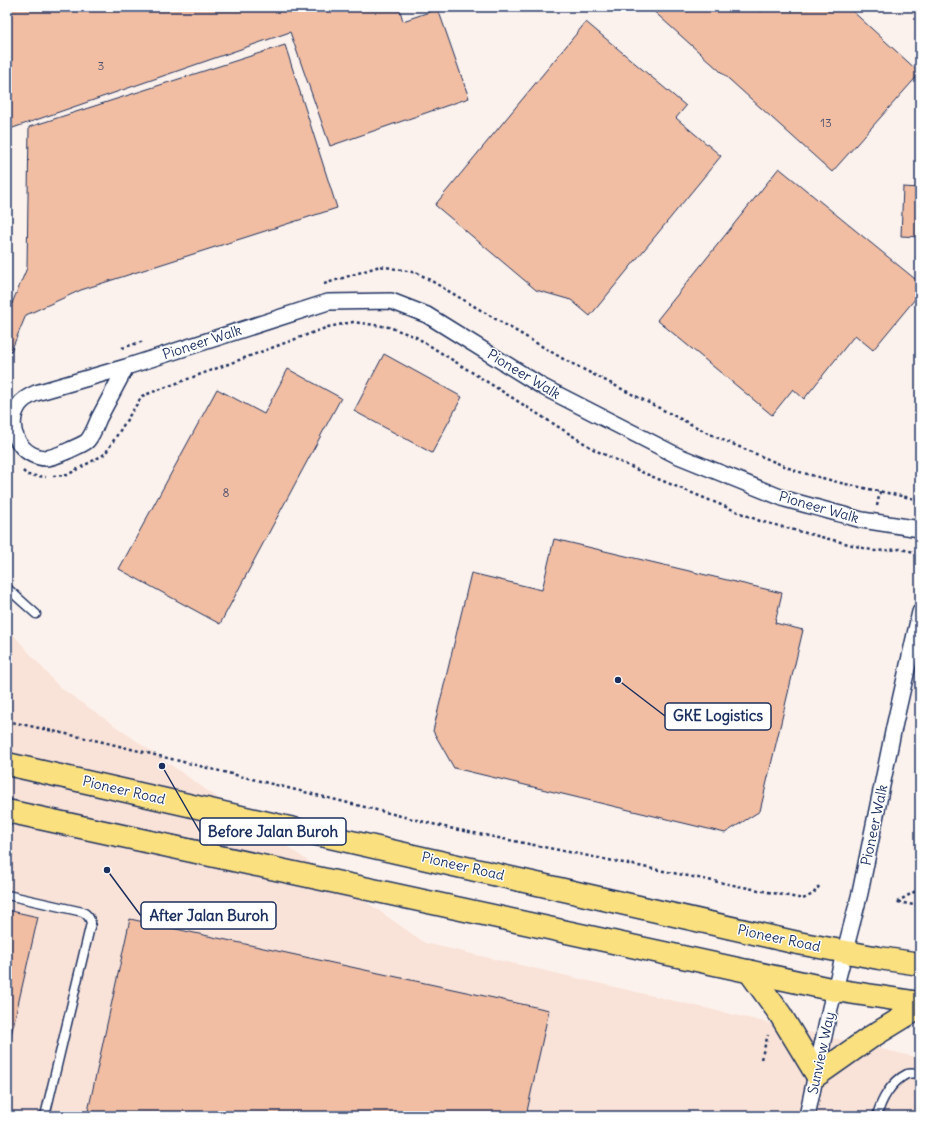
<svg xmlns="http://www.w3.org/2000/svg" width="927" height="1123" font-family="Delius,sans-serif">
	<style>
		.built { fill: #f9e2d7 }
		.building { fill: #f1bea3; stroke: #1b2f5e }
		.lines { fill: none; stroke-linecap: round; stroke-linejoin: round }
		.lane-casing { stroke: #1b2f5e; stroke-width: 11 }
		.street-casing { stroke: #1b2f5e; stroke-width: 18 }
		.primary-casing { stroke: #1b2f5e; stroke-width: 25 }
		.path { stroke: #1b2f5e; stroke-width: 2.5; stroke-dasharray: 3 3; stroke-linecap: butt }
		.lane { stroke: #fff; stroke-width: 8 }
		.street { stroke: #fff; stroke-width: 15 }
		.primary { stroke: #fbe080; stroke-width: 22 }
		.labels { text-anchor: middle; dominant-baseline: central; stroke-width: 3; stroke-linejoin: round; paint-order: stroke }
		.number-label { font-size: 12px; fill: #50536f }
		.street-label { font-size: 14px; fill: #1b2f5e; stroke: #fff }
		.leader { fill: none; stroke: #1b2f5e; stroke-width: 1.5 }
		.callout-dot { fill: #1b2f5e; stroke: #fff; stroke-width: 1.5 }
		.callout { fill: #fff; stroke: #1b2f5e; stroke-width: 1.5 }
		.callout-label { font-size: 15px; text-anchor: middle; font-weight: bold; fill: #1b2f5e }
	</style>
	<rect width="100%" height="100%" fill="#fcf2ed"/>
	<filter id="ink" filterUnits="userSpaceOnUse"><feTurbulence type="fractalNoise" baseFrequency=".025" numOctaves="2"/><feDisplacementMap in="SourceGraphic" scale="8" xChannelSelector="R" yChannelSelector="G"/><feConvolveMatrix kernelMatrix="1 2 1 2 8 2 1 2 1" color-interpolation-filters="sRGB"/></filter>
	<g filter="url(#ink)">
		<path class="built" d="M7,627l51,59 367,257 495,115v58h-913z"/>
		<g class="building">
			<path d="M7,7h392l4,14 35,-12 31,89 -139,48 -40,-114 -283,98z"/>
			<path d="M649,7h107l5,5 4,-5h83l72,66 -88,99z"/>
			<path d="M586,22l100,84 -10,12 45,38 -131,160 -19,-16 -35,-10 -101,-85z"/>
			<path d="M285,45l52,163 -256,82 -55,25 -15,36 -4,-2v-34l20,-47 2,-141z"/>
			<path d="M779,168l141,115v10l-47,57 -18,-15 -51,64 -11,-10 -21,26 -115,-95z"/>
			<path d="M903,187l17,1v49l-19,-1z"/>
			<path d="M384,354l78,43 -30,56 -78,-42z"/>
			<path d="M288,369l53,29 -121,226 -101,-55 98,-180 47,25z"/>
			<path d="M554,539l228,54 -7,30 28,7 -43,181 -35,22 -271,-65 -21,-37 38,-158 71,17z"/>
			<path d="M7,910l31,7 -31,136z"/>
			<path d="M130,919l419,91 -23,106h-439z"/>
		</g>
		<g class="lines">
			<defs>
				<g id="lane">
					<path d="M7,588l29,26"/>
					<path d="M7,895l76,17c5,3 7,6 8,11l-46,193"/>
					<path d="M877,1116c4,-16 14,-34 30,-42 4,-1 9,0 13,0"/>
				</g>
				<g id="street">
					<path d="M126,367c-9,17 -18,34 -27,51 -3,7 -6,16 -11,22 -3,4 -13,7 -18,10 -7,3 -15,7 -23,8 -27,0 -43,-31 -28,-53 4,-6 10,-9 17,-12l90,-26 202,-65 63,-1 36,14 116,72 133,68 109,44 77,21 58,9"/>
					<path d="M807,1116l23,-108 30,-115 34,-166 26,-115"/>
				</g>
				<g id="primary">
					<path d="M7,764l791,179 81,15 41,6"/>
					<path d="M7,811l828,179 85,13"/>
					<path d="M749,971l31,43 37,61 54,-38 49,-30"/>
				</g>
			</defs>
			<use href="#lane" class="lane-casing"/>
			<use href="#street" class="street-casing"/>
			<use href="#primary" class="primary-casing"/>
			<g class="path">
				<path d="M324,284l56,-18 38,7 147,87 151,77 80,34 45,12 79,17"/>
				<path d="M122,348l22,-7"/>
				<path d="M23,471l4,4 19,2"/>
				<path d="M53,476l14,-1 38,-21 37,-58 186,-69 25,-5 36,5 27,10 179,113 51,24 114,47 115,30 25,-2 20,4"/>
				<path d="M877,506l3,-15"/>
				<path d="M7,721l96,21 346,86 354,71 10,-5 7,-9"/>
				<path d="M897,902l22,-13 1,1"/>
				<path d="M898,902l22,4"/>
				<path d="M761,1059l7,-24"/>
			</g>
			<use href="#lane" class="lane"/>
			<use href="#street" class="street"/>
			<use href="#primary" class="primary"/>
		</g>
	</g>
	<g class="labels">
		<g class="number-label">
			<text x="101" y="65">3</text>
			<text x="826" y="122">13</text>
			<text x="226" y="492">8</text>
		</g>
		<g class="street-label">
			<text transform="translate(202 342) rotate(-18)">Pioneer Walk</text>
			<text transform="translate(524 374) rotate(31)">Pioneer Walk</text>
			<text transform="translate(819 507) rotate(16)">Pioneer Walk</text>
			<text transform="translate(124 790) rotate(13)">Pioneer Road</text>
			<text transform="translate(874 825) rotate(-78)">Pioneer Walk</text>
			<text transform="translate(463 866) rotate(13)">Pioneer Road</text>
			<text transform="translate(779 938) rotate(12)">Pioneer Road</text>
			<text transform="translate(821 1053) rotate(-78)">Sunview Way</text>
		</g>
	</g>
	<path class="leader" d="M618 680L665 716M162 766L200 832M107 870L141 916"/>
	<g class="callout-dot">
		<circle cx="618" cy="680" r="4"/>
		<circle cx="162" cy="766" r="4"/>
		<circle cx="107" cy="870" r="4"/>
	</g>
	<g class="callout">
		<rect x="665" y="703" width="106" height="27" rx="4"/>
		<rect x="200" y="818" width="146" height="27" rx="4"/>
		<rect x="141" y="902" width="135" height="27" rx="4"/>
	</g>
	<g class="callout-label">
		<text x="718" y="721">GKE Logistics</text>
		<text x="273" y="837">Before Jalan Buroh</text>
		<text x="209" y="921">After Jalan Buroh</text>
	</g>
	<rect width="927" height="1123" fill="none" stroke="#fff" stroke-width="24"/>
	<rect x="12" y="12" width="903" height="1099" fill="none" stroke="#1b2f5e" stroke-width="1.5" filter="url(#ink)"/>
</svg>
